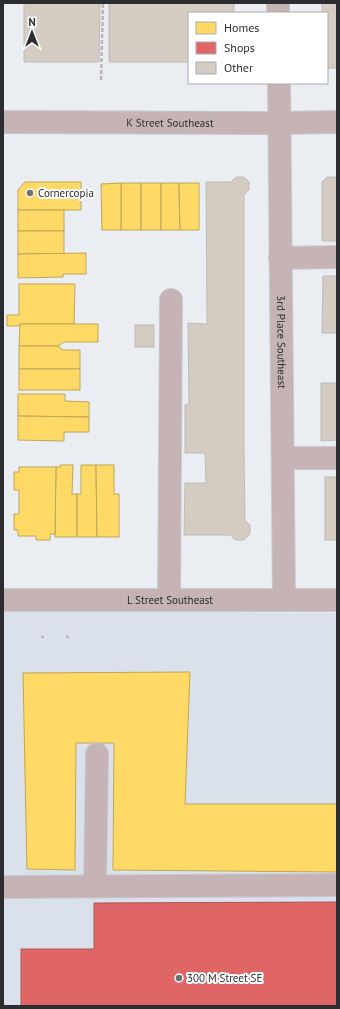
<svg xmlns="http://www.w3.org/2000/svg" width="340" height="1009" font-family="'PT Sans',sans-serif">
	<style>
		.built { fill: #dae1eb }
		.homes { fill: #ffd966; stroke: #bfa556 }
		.shops { fill: #e06666; stroke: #aa5556 }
		.building { fill: #d4cbc1; stroke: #bcbcbd }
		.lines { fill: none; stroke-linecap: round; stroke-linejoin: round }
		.minor-casing { stroke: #c8cace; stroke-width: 24 }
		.path { stroke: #bcb2b4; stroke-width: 2.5; stroke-dasharray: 4 2; stroke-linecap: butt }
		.minor { stroke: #c5b3b5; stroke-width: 22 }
		.poi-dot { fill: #6e7074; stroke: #fff; stroke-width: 1.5 }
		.labels { text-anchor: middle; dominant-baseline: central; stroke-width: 4; stroke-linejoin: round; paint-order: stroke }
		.street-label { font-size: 11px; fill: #2b2d30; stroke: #fff }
		.poi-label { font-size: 11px; fill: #2b2d30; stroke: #fff; text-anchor: start }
	</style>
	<rect width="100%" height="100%" fill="#eaedf2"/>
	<path class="built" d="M3,610l334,3v393h-334z"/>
	<g class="homes">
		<path d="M25,182h56v28h-63v-20z"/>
		<rect x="121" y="183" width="20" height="47"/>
		<path d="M121,183v47h-19l-1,-46z"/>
		<rect x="141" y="183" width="20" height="47"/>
		<path d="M161,183h18l1,47h-19z"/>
		<path d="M179,183h20v47h-19z"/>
		<rect x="18" y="210" width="46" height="21"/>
		<rect x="18" y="231" width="46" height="23"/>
		<path d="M86,253v21h-23v3l-45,1v-24z"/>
		<path d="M19,284h56l-1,40h-54l-1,2h-12v-11h12z"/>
		<path d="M20,324h78v18h-34l-6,4h-39z"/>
		<path d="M19,346h39l5,4h17v19h-61z"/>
		<rect x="19" y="369" width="61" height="21"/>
		<path d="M18,394h47v7l24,1v15l-71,-1z"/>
		<path d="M18,416l71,1v15h-25v9l-46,-1z"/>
		<path d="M60,465h13l-1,29h5v43h-22l1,-70h4z"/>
		<path d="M81,465h15l1,72h-20v-43h4z"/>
		<path d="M96,465h18v29h5v43h-22z"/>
		<path d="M19,467h37l-1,67h-5v6h-14v-4h-18v-6h-4v-16h5v-24h-5v-18h5z"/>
		<path d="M190,672l-5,132h152v68l-224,-2 1,-127h-38l-1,127 -48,-1 -4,-196z"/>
	</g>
	<path class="shops" d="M337,902v104h-316v-57h73v-46z"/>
	<g class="building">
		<path d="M24,3h76l-1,59h-75z"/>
		<path d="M109,3h125v10h-45v49h-80z"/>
		<path d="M322,3h15v65h-10v-55h-5z"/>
		<path d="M236,177h8l5,5v8l-5,5v257l1,68 5,5v9l-6,6h-9l-4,-5h-47l1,-52h21l-1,-30h-20v-48l4,-1 -1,-81 19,1 -1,-142h25z"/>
		<path d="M327,177h8l2,2v62h-15v-59z"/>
		<path d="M323,276h14v57h-15z"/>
		<rect x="135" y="325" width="19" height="22"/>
		<path d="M321,383h16v57l-16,1z"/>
		<rect x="325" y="477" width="12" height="63"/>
	</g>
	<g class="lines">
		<defs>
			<g id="minor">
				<path d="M278,3v10"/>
				<path id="s1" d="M279,83l5,517"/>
				<path id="s2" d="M3,122l276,1 58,-1"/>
				<path d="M280,258l57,-1"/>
				<path d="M283,458h54"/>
				<path id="s3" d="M3,600h334"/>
				<path d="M169,600l2,-300"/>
				<path d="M95,886l2,-132"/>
				<path d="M3,887l334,-2"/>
			</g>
		</defs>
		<use href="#minor" class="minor-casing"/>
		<g class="path">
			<path d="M101,80l2,-77"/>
			<path d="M41,637h3"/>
			<path d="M66,637h3"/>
		</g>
		<use href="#minor" class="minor"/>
	</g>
	<g class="poi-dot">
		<circle cx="30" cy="193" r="4"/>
		<circle cx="179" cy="978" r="4"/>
	</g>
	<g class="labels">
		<g class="street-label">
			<text stroke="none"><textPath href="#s2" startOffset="167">K Street Southeast</textPath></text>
			<text stroke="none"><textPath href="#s1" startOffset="259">3rd Place Southeast</textPath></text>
			<text stroke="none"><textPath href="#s3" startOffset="167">L Street Southeast</textPath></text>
		</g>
		<g class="poi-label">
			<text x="38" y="193">Cornercopia</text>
			<text x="187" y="978">300 M Street SE</text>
		</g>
	</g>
	<rect width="340" height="1009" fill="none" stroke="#2b2d30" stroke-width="8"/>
	<rect x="188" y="12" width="140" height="72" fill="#ffffff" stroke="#aaabac"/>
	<rect x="196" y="22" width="20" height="12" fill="#ffd966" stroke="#aaabac"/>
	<text x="224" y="32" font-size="12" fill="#2b2d30">Homes</text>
	<rect x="196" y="42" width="20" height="12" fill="#e06666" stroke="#aaabac"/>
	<text x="224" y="52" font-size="12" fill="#2b2d30">Shops</text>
	<rect x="196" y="62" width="20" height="12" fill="#d4cbc1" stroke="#aaabac"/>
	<text x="224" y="72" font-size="12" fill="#2b2d30">Other</text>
	<g transform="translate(32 32)" stroke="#ffffff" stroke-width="3" paint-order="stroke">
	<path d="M0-3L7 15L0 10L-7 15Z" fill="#2b2d30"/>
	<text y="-6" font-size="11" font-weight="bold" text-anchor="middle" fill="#2b2d30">N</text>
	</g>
</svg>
